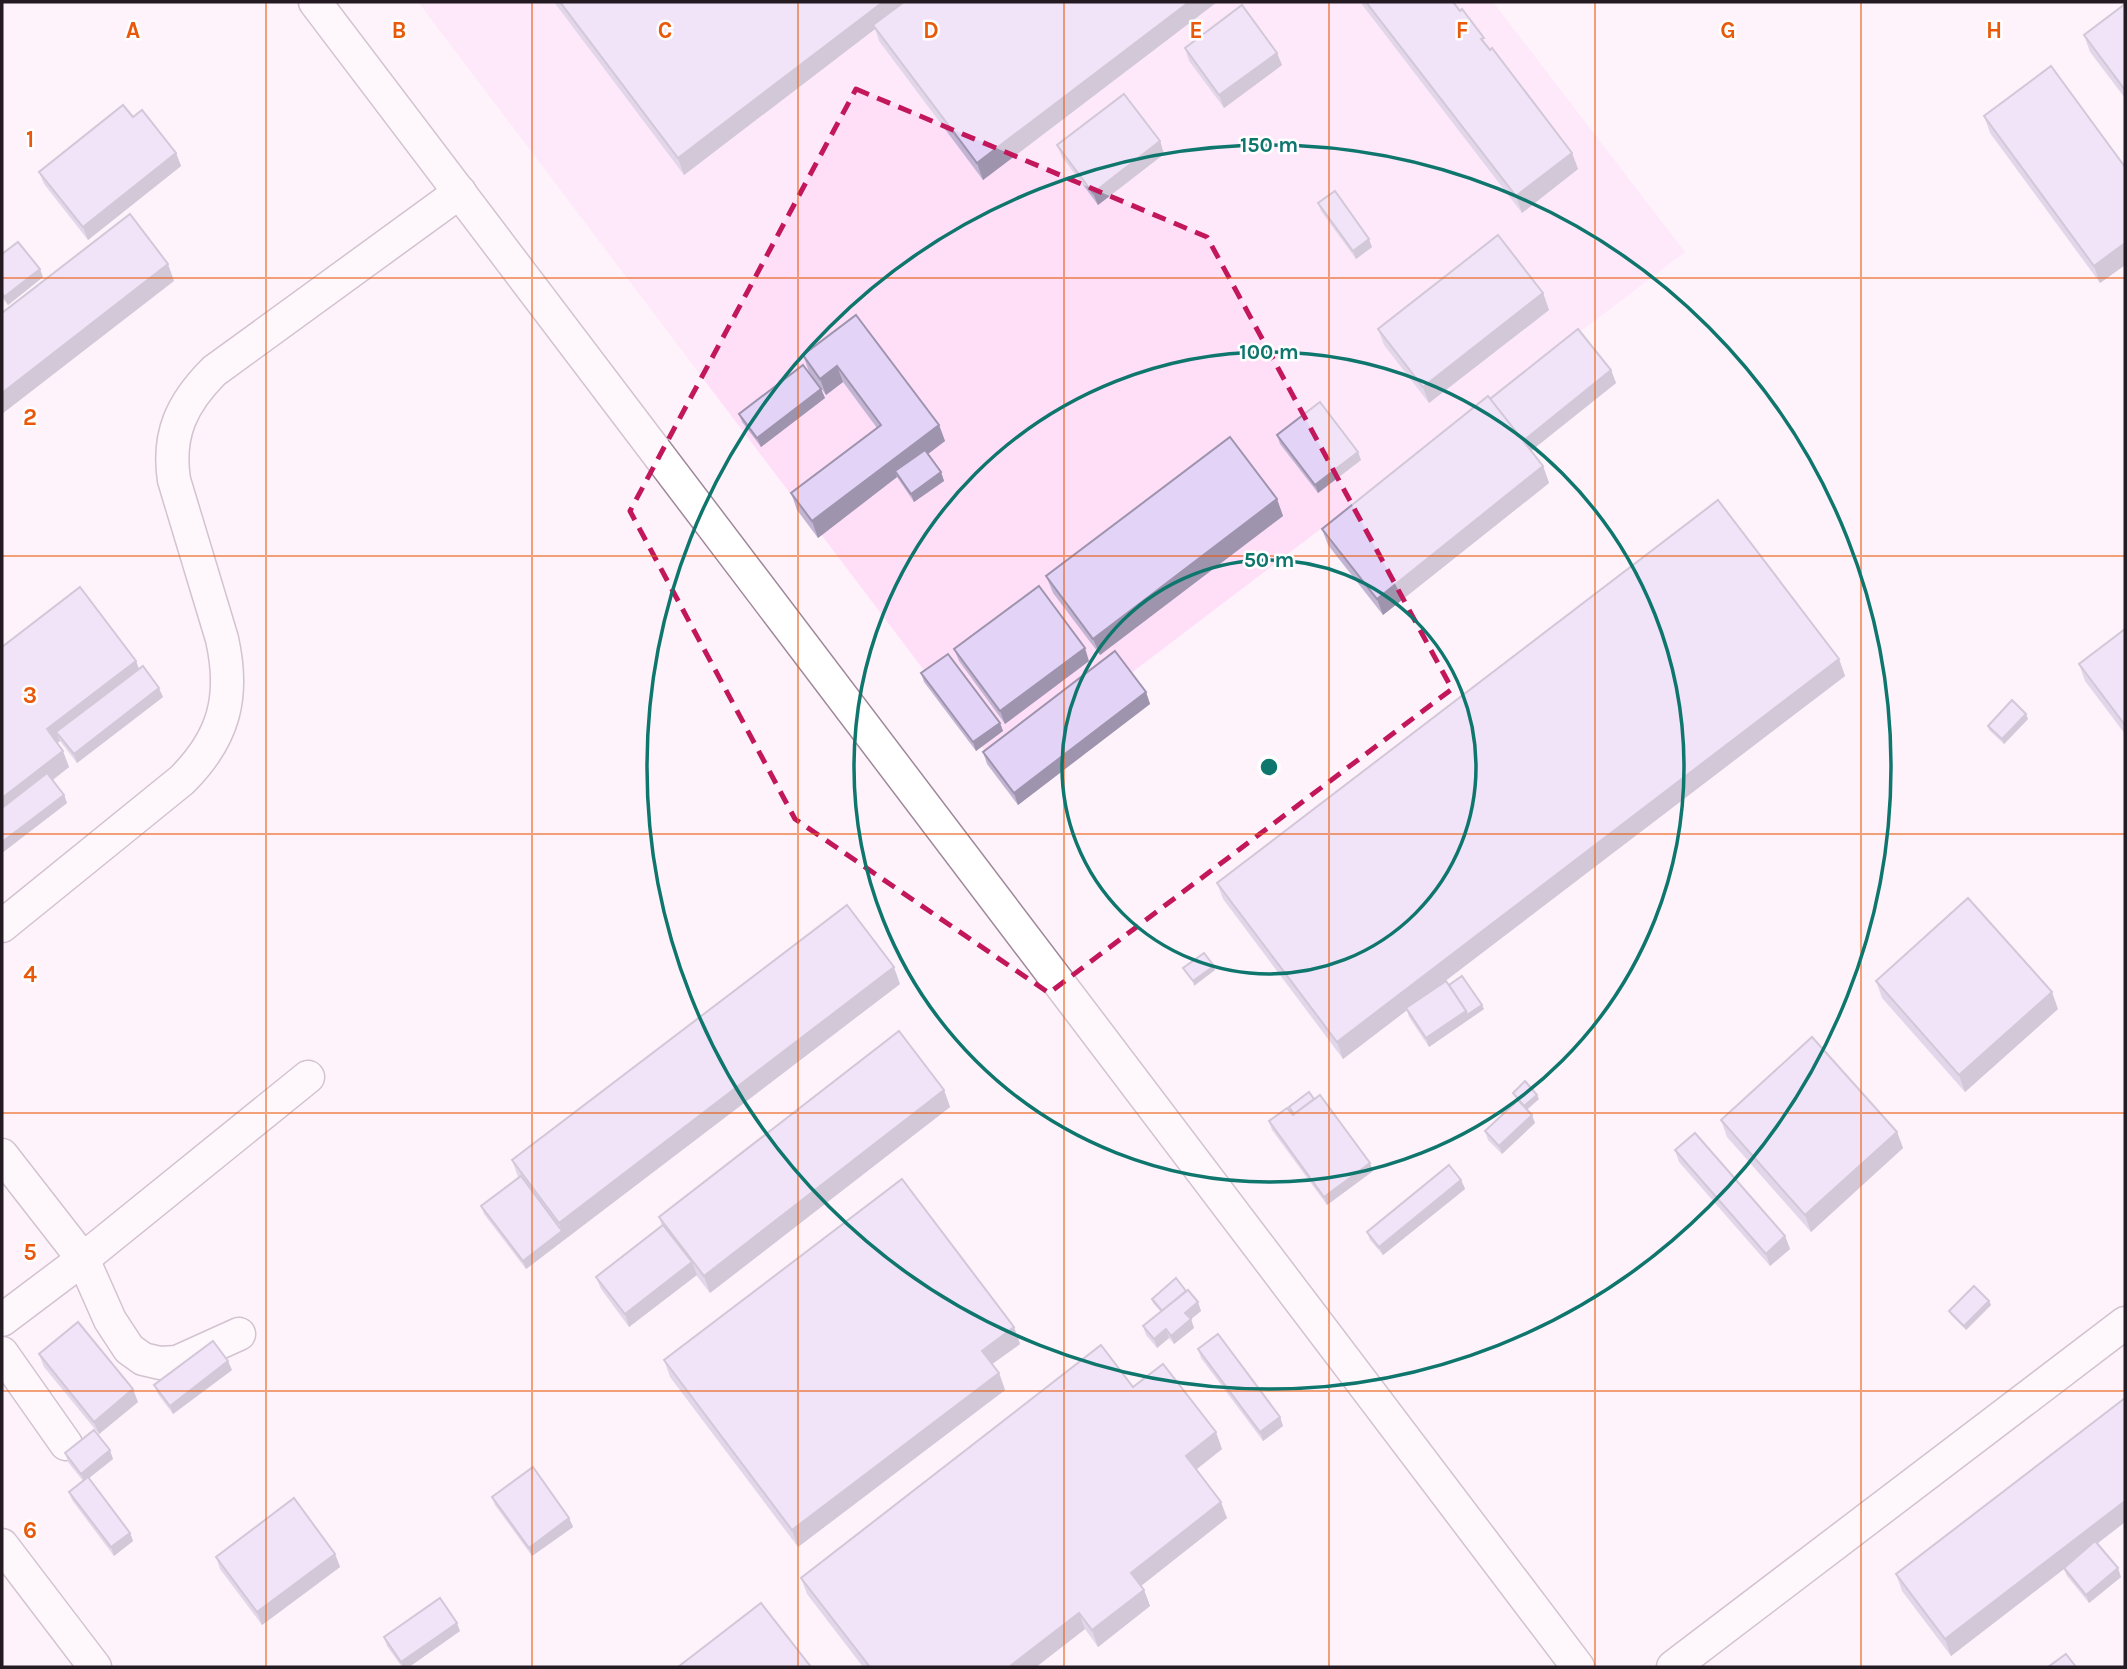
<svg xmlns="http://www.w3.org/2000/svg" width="2127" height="1669" font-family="Karla,sans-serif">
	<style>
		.built { fill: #ffdef8 }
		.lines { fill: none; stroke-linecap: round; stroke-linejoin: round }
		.minor-casing { stroke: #a0889b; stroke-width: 35 }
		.minor { stroke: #fff; stroke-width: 32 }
		.wall { fill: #c2b5d4 }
		.shaded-wall { fill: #9e94ad }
		.building { fill: #e2d3f7; stroke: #9e94ad; stroke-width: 2 }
		.marked { fill: none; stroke: #c2185b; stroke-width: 5; stroke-dasharray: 14 9; stroke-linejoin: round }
		.grid { fill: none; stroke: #e8590c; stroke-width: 2; stroke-opacity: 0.55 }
		.ring { fill: none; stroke: #0f766e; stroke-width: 3.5 }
		.grid-label { font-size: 23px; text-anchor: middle; font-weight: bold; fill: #e8590c; stroke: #fff; stroke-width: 5; stroke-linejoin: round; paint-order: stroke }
		.centre { fill: #0f766e; stroke: #fff; stroke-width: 3.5 }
		.ring-label { font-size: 21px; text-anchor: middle; font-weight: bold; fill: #0f766e; stroke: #fff; stroke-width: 5; stroke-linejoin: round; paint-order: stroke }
	</style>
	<rect width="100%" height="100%" fill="#fef3fb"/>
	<path class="built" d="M418,2h1075l192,250 -684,520z"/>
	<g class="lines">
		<defs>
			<g id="minor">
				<path d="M315,2l1263,1665"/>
				<path d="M2,926l180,-146c42,-42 53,-83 40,-141l-48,-159c-7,-46 8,-77 40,-109l246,-179"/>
				<path d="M2,1155l81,104 27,61 19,29 14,10 17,4 17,-1 62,-28"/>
				<path d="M2,1320l81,-61 225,-182"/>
				<path d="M2,1353l64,91"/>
				<path d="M2,1545l93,122"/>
				<path d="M1673,1667l452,-344"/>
			</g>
		</defs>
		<use href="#minor" class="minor-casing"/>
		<use href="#minor" class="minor"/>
	</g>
	<g class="wall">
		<path d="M554,2h663l-234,178 -104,-139 -4,-12 -191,146z"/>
		<path d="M1360,2h93l119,151 6,16 -56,44z"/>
		<path d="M2125,4v94l-35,-46 -6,-17z"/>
		<path d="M1185,48l92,5 5,12 -58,43 -35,-47z"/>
		<path d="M1984,116l141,51v98l-25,18 -110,-150z"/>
		<path d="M133,117l43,36 5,13 -93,74 -44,-56 -5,-12z"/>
		<path d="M1160,141l4,13 -66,51 -36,-48 -5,-12z"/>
		<path d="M1318,203l54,44 -16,12 -35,-48z"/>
		<path d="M2,254l41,23 -35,28 -6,-7z"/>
		<path d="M1543,293l6,17 -120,93 -45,-58 -6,-16z"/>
		<path d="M856,315l83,110 6,16 -17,13 13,18 3,9 -30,21 -17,-25 -79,61 -21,-28 -6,-17 86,-65 -34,-46 -17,13 -17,-23 -6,-17z"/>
		<path d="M1611,370l5,13 -85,68 12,15 6,17 -166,132 -55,-70 -6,-16 168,-130z"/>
		<path d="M821,389l4,9 -64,49 -19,-25 -3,-8z"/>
		<path d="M1277,435l81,17 3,8 -43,33 -38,-49z"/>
		<path d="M1277,499l6,17 -183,139 -47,-62 -7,-17z"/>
		<path d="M2125,629v105l-40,-53 -6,-17z"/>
		<path d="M2,647l134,14 3,8 24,28 -86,66 -17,-22 -3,2 12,24 -16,13 11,15 3,8 -65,50z"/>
		<path d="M954,649l135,12 -84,63 -46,-63z"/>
		<path d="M1839,659l6,17 -416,317 20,-8 35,24 -55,38 -20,-30 -2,-7 -64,49 -120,-160 -6,-16z"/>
		<path d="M921,673l79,50 3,8 -27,20 -52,-69z"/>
		<path d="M1146,692l4,12 -132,101 -31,-41 -4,-12z"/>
		<path d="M2028,719l-24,25 -15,-14 -1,-4z"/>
		<path d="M1876,981l182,28 -93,83 -83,-94z"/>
		<path d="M900,984l-374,285 -42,-55 -3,-8 37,-29 -6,-17z"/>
		<path d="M944,1090l6,17 -240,186 -14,-18 -67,52 -28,-38 -5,-12 66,-51 -3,-9z"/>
		<path d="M1513,1093l26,6 -12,11 8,13 -33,31 -14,-14 -3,-9 32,-31z"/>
		<path d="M1289,1107l84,64 -46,34 -55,-75 -3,-9 24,-6z"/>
		<path d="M1721,1120l176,12 6,16 -92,84 -84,-95z"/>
		<path d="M1675,1150l110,86 5,13 -20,17 -91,-104z"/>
		<path d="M1461,1180l4,9 -82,66 -13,-15 -3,-8z"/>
		<path d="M1186,1291l12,11 3,9 -10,8 3,9 -20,16 -5,-6 -12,10 -11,-13 -3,-9 18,-14 -8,-9 -1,-4z"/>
		<path d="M1989,1301l2,4 -25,25 -15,-15 -2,-4z"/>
		<path d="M1014,1327l6,17 -28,20 7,9 6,17 -207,157 -128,-170 -6,-17z"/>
		<path d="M1198,1349l82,68 3,9 -20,15 -62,-83z"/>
		<path d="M39,1354l99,48 -39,32 -55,-67z"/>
		<path d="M232,1370l-59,44 -15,-20 -4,-9z"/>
		<path d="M1133,1387l89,62 -26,20 31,49 -86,68 3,4 6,16 -52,41 -13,-18 -49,38h-173l-56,-73 -6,-16z"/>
		<path d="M2125,1398v124l-28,22 24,33 -32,26 -22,-27 -3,-7 -113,87 -49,-65 -6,-17z"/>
		<path d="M65,1453l48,6 -24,19 41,55 3,8 -19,15 -42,-56 -3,-8 14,-11 -15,-19z"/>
		<path d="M492,1497l77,21 4,9 -41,29 -37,-51z"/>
		<path d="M335,1554l5,13 -78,58 -42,-56 -4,-12z"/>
		<path d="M460,1631l-51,36h-7l-15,-21 -3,-9z"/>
	</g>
	<g class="shaded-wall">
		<path d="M883,2h28l-38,23 2,4 -191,146 -6,-17z"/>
		<path d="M1189,2h28l-234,178 -6,-17z"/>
		<path d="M1277,53l5,12 -58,43 -5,-13z"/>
		<path d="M1160,141l4,13 -66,51 -5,-12z"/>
		<path d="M176,153l5,13 -93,74 -5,-13z"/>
		<path d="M1572,153l6,16 -56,44 -6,-17z"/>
		<path d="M1369,239l3,8 -16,12 -3,-8z"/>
		<path d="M2125,243v22l-25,18 -6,-17z"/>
		<path d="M168,264l6,17 -172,133v-21z"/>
		<path d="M40,269l3,8 -35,28 -4,-8z"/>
		<path d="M1543,293l6,17 -120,93 -6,-16z"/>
		<path d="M837,366l6,16 -17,13 -6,-16z"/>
		<path d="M1611,370l5,13 -89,71 -5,-12z"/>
		<path d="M821,389l4,9 -64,49 -4,-9z"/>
		<path d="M939,425l6,16 -46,35 -4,-5 2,6 -79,61 -6,-17z"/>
		<path d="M1358,452l3,8 -43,33 -3,-8z"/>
		<path d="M1543,466l6,17 -166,132 -6,-16z"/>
		<path d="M941,472l3,9 -30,21 -3,-8z"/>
		<path d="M1277,499l6,17 -183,139 -7,-16z"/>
		<path d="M1085,648l4,13 -84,63 -5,-13z"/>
		<path d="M1839,659l6,17 -502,383 -6,-17z"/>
		<path d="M136,661l6,17 -86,54 4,9 -7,5 -6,-17z"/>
		<path d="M159,688l4,9 -86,66 -3,-9z"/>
		<path d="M1146,692l4,12 -132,101 -4,-12z"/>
		<path d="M2026,714l2,5 -24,25 -2,-5z"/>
		<path d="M1000,723l3,8 -27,20 -3,-9z"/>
		<path d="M63,751l6,16 -67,52v-21z"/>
		<path d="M64,795l3,8 -65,50v-11z"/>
		<path d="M1214,966l1,4 -21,16 -1,-5z"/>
		<path d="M894,967l6,17 -374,285 -3,-8 39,-30 -3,-8z"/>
		<path d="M2052,992l6,17 -93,83 -6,-17z"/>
		<path d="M1482,1005l2,4 -55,38 -3,-9 40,-27z"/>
		<path d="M944,1090l6,17 -240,186 -6,-17z"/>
		<path d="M1537,1095l2,4 -13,11 -2,-4z"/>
		<path d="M1532,1115l3,8 -33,31 -3,-8z"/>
		<path d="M1897,1132l6,16 -92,84 -6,-17z"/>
		<path d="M1370,1163l3,8 -46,34 -3,-8z"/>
		<path d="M1461,1180l4,9 -82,66 -4,-8z"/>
		<path d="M1785,1236l5,13 -20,17 -4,-12z"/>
		<path d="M692,1262l5,13 -68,52 -4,-13z"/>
		<path d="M1989,1301l2,4 -25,25 -2,-4z"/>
		<path d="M1198,1302l3,9 -10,8 3,9 -20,16 -3,-8 14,-23z"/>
		<path d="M1014,1327l6,17 -32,23 -6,-16z"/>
		<path d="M1166,1329l3,9 -12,10 -3,-9z"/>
		<path d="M228,1361l4,9 -59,44 -3,-8z"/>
		<path d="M999,1373l6,17 -207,157 -6,-17z"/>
		<path d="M133,1389l5,13 -39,32 -5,-12z"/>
		<path d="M1280,1417l3,9 -20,15 -3,-9z"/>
		<path d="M1216,1432l6,17 -30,24 -6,-17z"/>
		<path d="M110,1450l3,9 -29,23 -3,-8z"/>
		<path d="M2125,1501v21l-174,134 -6,-17z"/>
		<path d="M1221,1502l6,16 -90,71 -6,-16z"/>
		<path d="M569,1518l4,9 -41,29 -3,-8z"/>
		<path d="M130,1533l3,8 -19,15 -3,-9z"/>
		<path d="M335,1554l5,13 -78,58 -5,-13z"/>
		<path d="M2118,1568l3,9 -32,26 -3,-8z"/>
		<path d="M1144,1590l6,16 -52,41 -6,-17z"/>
		<path d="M1079,1613l6,16 -49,38h-27z"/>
		<path d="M457,1623l3,8 -51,36h-6l-2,-5z"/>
	</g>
	<g class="building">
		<path d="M560,2h323l-205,156z"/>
		<path d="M904,2h285l-212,161 -104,-138z"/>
		<path d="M1366,2h87l7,9 2,-2 22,29 -3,1 9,11 2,-2 80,105 -56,43z"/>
		<path d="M2125,4v86l-41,-55z"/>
		<path d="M1242,5l35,48 -58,42 -34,-47z"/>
		<path d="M2051,66l74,101v76l-31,23 -110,-150z"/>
		<path d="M1124,94l36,47 -67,52 -36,-48z"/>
		<path d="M123,105l10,12 9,-7 34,43 -93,74 -44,-55z"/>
		<path d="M1335,191l34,48 -16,12 -35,-48z"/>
		<path d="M130,214l38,50 -166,129v-80z"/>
		<path d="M1498,235l45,58 -120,94 -45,-58z"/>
		<path d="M18,242l22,27 -36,28 -2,-4v-39z"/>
		<path d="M856,315l83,110 -127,96 -21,-28 90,-68 -44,-59 -17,13 -17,-24z"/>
		<path d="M1578,329l33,41 -88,71 -33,-42z"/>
		<path d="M803,365l18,24 -64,49 -18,-24z"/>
		<path d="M1488,396l55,70 -166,133 -55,-70z"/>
		<path d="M1320,402l38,50 -43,33 -38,-50z"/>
		<path d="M1230,437l47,62 -184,140 -47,-63z"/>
		<path d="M925,450l16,22 -30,22 -16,-23z"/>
		<path d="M1718,500l121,159 -502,383 -120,-159z"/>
		<path d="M1039,586l46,62 -85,63 -46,-62z"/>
		<path d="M80,587l56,74 -89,68 16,22 -61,47v-151z"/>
		<path d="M2125,629v96l-46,-61z"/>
		<path d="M1115,651l31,41 -132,101 -31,-41z"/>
		<path d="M948,654l52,69 -27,19 -52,-69z"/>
		<path d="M143,666l16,22 -85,66 -18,-22z"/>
		<path d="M2012,700l14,14 -24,25 -14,-13z"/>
		<path d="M47,773l17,22 -62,47v-34z"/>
		<path d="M1968,898l84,94 -93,83 -83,-94z"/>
		<path d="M847,905l47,62 -335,256 -47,-63z"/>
		<path d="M1204,953l10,13 -21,15 -10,-13z"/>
		<path d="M1462,976l20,29 -15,10 -1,-4 -17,-26z"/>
		<path d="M1446,981l20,30 -40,27 -20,-30z"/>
		<path d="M899,1031l45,59 -240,186 -45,-59z"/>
		<path d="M1812,1037l85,95 -92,83 -84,-95z"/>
		<path d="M1525,1081l12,14 -13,11 -11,-13z"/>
		<path d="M1309,1092l5,7 -20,15 -5,-7z"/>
		<path d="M1320,1095l50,68 -46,34 -55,-76 18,-13 6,7z"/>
		<path d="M1518,1100l14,15 -33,31 -14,-15z"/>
		<path d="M1695,1133l90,103 -19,18 -91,-104z"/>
		<path d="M1449,1165l12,15 -82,67 -12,-15z"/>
		<path d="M521,1176l41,55 -39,30 -42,-55z"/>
		<path d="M902,1179l112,148 -32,24 17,22 -207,157 -128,-170z"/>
		<path d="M663,1225l29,37 -67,52 -29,-37z"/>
		<path d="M1176,1278l10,13 -24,20 -10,-12z"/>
		<path d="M1974,1286l15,15 -25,25 -15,-15z"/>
		<path d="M1188,1290l10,12 -13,11 6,6 -20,17 -5,-7 -12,10 -11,-13z"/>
		<path d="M78,1322l55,67 -39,33 -55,-68z"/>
		<path d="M1218,1334l62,83 -20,15 -62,-83z"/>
		<path d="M213,1341l15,20 -58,45 -16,-21z"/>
		<path d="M1101,1345l32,42 30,-23 53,68 -30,24 35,46 -90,71 13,17 -52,40 -13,-17 -70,54h-139l-69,-89z"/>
		<path d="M2125,1398v103l-180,138 -49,-65z"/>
		<path d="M94,1430l16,20 -29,24 -16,-21z"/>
		<path d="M533,1467l36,51 -40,30 -37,-51z"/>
		<path d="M88,1477l42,56 -19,14 -42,-55z"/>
		<path d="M294,1498l41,56 -78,58 -41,-55z"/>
		<path d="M2095,1541l23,27 -32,27 -22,-27z"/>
		<path d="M440,1598l17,25 -56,39 -17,-25z"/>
		<path d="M761,1603l50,64h-133z"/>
		<path d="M2066,1654l10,13h-28z"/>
	</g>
	<path d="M0 0H2127V1669H0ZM856,89l351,148 245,452 -403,304 -254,-174 -165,-308z" fill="#fef3fb" fill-opacity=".55" fill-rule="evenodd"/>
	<path class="marked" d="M856,89l351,148 245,452 -403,304 -254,-174 -165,-308z"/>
	<path class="grid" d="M266,2v1665M532,2v1665M798,2v1665M1064,2v1665M1329,2v1665M1595,2v1665M1861,2v1665M2,278h2123M2,556h2123M2,834h2123M2,1113h2123M2,1391h2123"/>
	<g class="ring">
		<circle cx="1269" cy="767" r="207"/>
		<circle cx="1269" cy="767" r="415"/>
		<circle cx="1269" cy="767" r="622"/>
	</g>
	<g class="grid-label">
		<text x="133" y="38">A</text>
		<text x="399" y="38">B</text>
		<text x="665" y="38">C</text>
		<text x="931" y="38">D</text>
		<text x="1196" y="38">E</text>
		<text x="1462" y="38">F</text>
		<text x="1728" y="38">G</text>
		<text x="1994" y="38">H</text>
		<text x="30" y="147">1</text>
		<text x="30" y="425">2</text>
		<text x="30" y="703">3</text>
		<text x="30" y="982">4</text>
		<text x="30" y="1260">5</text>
		<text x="30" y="1538">6</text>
	</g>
	<circle cx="1269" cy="767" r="10" class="centre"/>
	<g class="ring-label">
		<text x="1269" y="152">150 m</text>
		<text x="1269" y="359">100 m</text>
		<text x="1269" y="567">50 m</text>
	</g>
	<rect width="2127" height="1669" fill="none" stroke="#231a22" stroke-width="7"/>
</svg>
